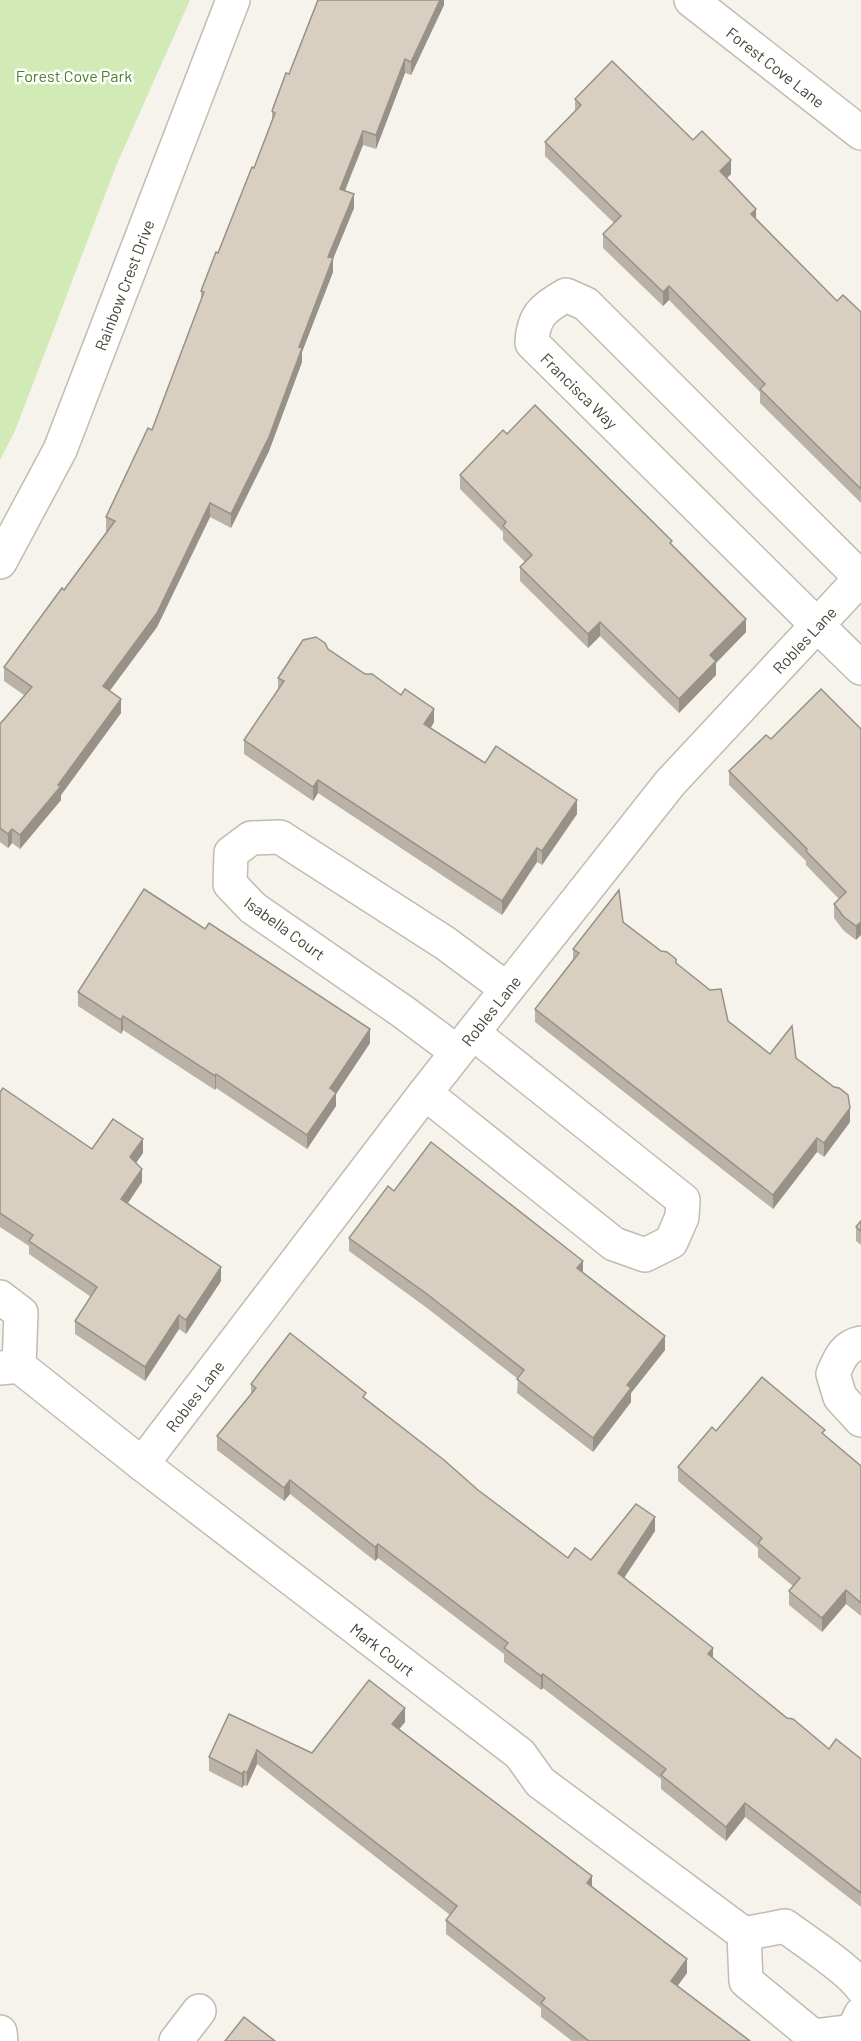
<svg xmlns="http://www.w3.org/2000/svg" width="861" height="2041" font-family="Barlow,sans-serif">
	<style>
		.park { fill: #d2eab5 }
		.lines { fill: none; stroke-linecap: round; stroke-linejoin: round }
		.minor-casing { stroke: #c2bbae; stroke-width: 36 }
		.minor { stroke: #fff; stroke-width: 33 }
		.wall { fill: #bab2a6 }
		.shaded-wall { fill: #979187 }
		.building { fill: #d8cfc1; stroke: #979187; stroke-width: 1.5 }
		.labels { text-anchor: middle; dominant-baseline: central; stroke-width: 5; stroke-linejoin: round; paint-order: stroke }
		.street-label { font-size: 16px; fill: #4b4439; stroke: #fff }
		.park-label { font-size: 16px; fill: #4a7f2a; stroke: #fff }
	</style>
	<rect width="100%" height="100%" fill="#f6f3ec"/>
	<path class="park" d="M0,0h190l-74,166 -101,265 -15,29z"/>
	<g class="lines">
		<defs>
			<g id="minor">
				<path id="s1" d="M691,0l170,133"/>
				<path id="s2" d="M0,562l60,-112 173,-450"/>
				<path d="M457,1052l-55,-41 -149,-103 -23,-24 1,-31 20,-15 29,-1 165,106 62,46"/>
				<path d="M425,1093l189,151 31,11 26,-13 11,-25 1,-17 -210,-167"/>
				<path d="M0,1297l21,16 -2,53"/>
				<path d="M861,1343c-17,3 -22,17 -28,31l7,23 21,23"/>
				<path id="s3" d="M0,1368l19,-2 123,98 378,290 20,28 204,152 41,-8c19,14 65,44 76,61"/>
				<path id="s4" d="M142,1464l283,-371 245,-310 191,-205 -275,-274 -20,-9c-23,13 -33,21 -34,48l285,282 44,43"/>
				<path d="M744,1934l2,47 67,55 40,-5 8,-17"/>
				<path d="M0,2032l1,9"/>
				<path d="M176,2041l23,-30"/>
			</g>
		</defs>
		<use href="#minor" class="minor-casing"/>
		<use href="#minor" class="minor"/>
	</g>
	<g class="wall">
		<path d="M444,0v5l-33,70 -6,-2 -29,76 -13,-4 -18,46 9,17 -21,51v13l-31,80v10l-33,89 -38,77 -21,-11 -53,110 -48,64 12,22 -60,82v5l-41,49 -8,-6 -4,5 -8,-6v-118l24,-29 -20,-14v-14l60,-77 44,-59h-2v-14l46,-87 49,-130v-9l17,-38 36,-85 18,-47v-10l17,-37z"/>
		<path d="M575,99l118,41 38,34 -5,4 30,41 81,82 24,11v191l-101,-100v-11l-91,-92 -6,6 -60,-58v-14l11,-11 -69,-67v-14l30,-31z"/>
		<path d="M507,434l165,112 74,86 -30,31v12l-37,38 -79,-77 -12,12 -68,-67v-14l5,-5 -22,-22v-8l-43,-43v-14z"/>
		<path d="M328,649l106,73 -3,6 54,35 92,51 -35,51 -5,-3 -35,53 -184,-122 -5,8 -69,-47v-14l34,-50v-12z"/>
		<path d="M861,729l-5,211 -12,-9 -10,-13v-14l5,-5 -33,-34v-4l-77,-76v-14l42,-32z"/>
		<path d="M623,922l53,41 52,58 42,33 26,4 54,64 -26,35 -7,-5 -44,57 -238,-187v-13l38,-50v-10z"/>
		<path d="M78,992l292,51 -34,51v12l-29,43 -91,-61 -1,2 -92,-60 -2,4 -43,-28z"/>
		<path d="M0,1092l92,57 51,4 -7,10 6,19 -14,21 93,78 -35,53 -7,-5 -34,52 -70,-47v-13l16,-24 -62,-43v-8l-29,-19z"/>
		<path d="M394,1191l189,82 82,77 -34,43v9l-38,50 -76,-59 1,-14 -91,-71 -78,-57v-13z"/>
		<path d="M861,1221v24l-5,-4v-14z"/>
		<path d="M251,1384l115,15 112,91 90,68 23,2 64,-29 -31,47 89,80 74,60 42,31 32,10v148l-116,-90 -19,24 -65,-52v-10l-118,-91 -2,2 -37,-28v-8l-126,-96 -3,3 -85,-67 -6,7 -67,-51v-14l34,-42z"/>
		<path d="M716,1431l109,5 36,30v150l-15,-12 -24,28 -33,-27v-14l4,-5 -35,-29v-9l-80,-67v-14z"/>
		<path d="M229,1714l83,39 93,-31 -6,7 193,157 95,87 -10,13 73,55h-178l-31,-24v-9l-95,-74v-14l4,-5 -193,-151 -10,22 -3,-1 -2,3 -33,-17v-14z"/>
	</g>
	<g class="shaded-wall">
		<path d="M440,0h4v5l-33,70v-13z"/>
		<path d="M405,59v14l-29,76v-14z"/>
		<path d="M363,131v14l-23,57v-13z"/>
		<path d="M731,160v14l-11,11v-14z"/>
		<path d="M354,194v14l-21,51v13l-31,80v10l-33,89 -38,77v-14l68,-167 29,-90z"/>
		<path d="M756,209v14l-5,-9z"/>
		<path d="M669,286v14l-6,6v-14z"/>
		<path d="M210,503v14l-53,110 -54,73v-14z"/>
		<path d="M746,619v13l-30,31v12l-37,38v-14l31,-44z"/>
		<path d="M600,622v14l-12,12v-14z"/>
		<path d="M121,699v14l-60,82v5l-41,49v-14l38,-50z"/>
		<path d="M434,709v13l-10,16v-14z"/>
		<path d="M318,780v13l-5,8v-14z"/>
		<path d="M577,800v14l-35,51v-14z"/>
		<path d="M12,829v14l-4,5v-14z"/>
		<path d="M537,848v14l-35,53v-14z"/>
		<path d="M861,922v13l-5,5v-14z"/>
		<path d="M123,1016v14l-2,4v-14z"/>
		<path d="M370,1029v14l-34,51v12l-29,43v-14l23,-47z"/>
		<path d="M216,1074v14l-1,2v-14z"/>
		<path d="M850,1108v14l-26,35v-14z"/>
		<path d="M817,1138v14l-44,57v-14z"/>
		<path d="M143,1139v14l-13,18v-14z"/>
		<path d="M142,1169v13l-21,31v-14z"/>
		<path d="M583,1261v14l-6,-7z"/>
		<path d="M221,1267v14l-35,53v-14z"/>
		<path d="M179,1315v14l-34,52v-14z"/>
		<path d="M665,1336v14l-34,43v9l-38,50v-14l34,-53z"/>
		<path d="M290,1480v14l-6,7v-13z"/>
		<path d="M655,1517v14l-37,56v-14z"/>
		<path d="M378,1544v14l-3,3v-14z"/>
		<path d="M846,1590v14l-24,28v-14z"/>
		<path d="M713,1648v14l-5,-8z"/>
		<path d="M543,1674v14l-2,2v-14z"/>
		<path d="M405,1708v14l-13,16v-14z"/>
		<path d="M257,1750v14l-10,22v-13z"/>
		<path d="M244,1771v14l-2,3v-14z"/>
		<path d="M745,1803v14l-19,24v-14z"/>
		<path d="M592,1876v14l-5,-7z"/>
		<path d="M687,1959v14l-16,22v-14z"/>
	</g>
	<g class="building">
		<path d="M318,0h122l-29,62 -6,-3 -29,76 -13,-4 -23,58 14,5 -26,63 5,1 -34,89 3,1 -33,89 -38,77 -21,-11 -53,110 -54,73 18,13 -63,86 3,1 -41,49 -8,-6 -4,5 -8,-6v-104l32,-37 -28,-20 58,-79 2,2 51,-69 -9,-4 42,-89 4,2 52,-138 -3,-1 15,-39 2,1 34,-86 2,1 21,-55 -3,-2 14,-38 3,1z"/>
		<path d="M612,61l81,79 9,-9 29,29 -11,11 36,38 -5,5 86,87 6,-6 18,17v177l-101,-100 5,-5 -96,-98 -6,6 -60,-58 18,-18 -76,-74 36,-37 -6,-6z"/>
		<path d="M535,405l137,136 -2,2 76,76 -36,36 6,6 -37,38 -79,-77 -12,12 -68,-67 12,-12 -29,-29 3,-4 -46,-47 43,-45 4,4z"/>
		<path d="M316,637l9,6 3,6 37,25h7l29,21 4,-6 29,20 -10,15 61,39 11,-17 81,54 -35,51 -5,-3 -35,53 -184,-121 -5,7 -69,-47 40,-59 -6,-3 25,-38z"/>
		<path d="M821,689l40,40v193l-5,4 -12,-9 -10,-13 12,-12 -40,-41 1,-2 -78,-78 37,-36 5,4z"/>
		<path d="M144,889l61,40 4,-6 161,106 -40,59 6,5 -29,42 -91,-61 -1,2 -92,-60 -2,4 -43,-28z"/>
		<path d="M619,890l4,32 38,29 6,1 9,7v4l34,27 11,-1 7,32 42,33 22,-28 4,32 38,29 5,1 9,7 2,13 -26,35 -7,-5 -44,57 -238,-186 44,-56 -6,-4z"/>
		<path d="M3,1088l89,61 21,-30 30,20 -13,18 12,12 -21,30 100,68 -35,53 -7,-5 -34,52 -70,-46 22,-34 -68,-46 4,-6 -33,-22v-121z"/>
		<path d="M431,1142l152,119 -6,7 88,68 -38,49 4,3 -38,50 -76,-59 7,-9 -97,-76 -78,-56 39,-52 6,5z"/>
		<path d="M861,1221v10l-5,-4z"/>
		<path d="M290,1333l76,60 -3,4 81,63 34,30 90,68 7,-10 16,12 45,-56 19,13 -37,56 95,75 -5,6 79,64 6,1 36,30 7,-10 25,20v134l-116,-90 -19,24 -65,-52 5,-6 -123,-95 -2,2 -37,-28 4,-5 -130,-99 -3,3 -85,-67 -6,8 -67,-52 39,-48 -5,-4z"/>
		<path d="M762,1377l63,53 -3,3 39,33v137l-15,-13 -24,28 -33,-27 11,-13 -42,-35 4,-5 -84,-71 34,-40 4,4z"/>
		<path d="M369,1680l36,28 -13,16 200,152 -5,7 100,76 -16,22 79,60h-161l-48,-38 4,-5 -99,-78 11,-14 -200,-156 -10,23 -3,-2 -2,3 -33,-17 20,-43 83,39z"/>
		<path d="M244,2017l31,24h-50z"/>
	</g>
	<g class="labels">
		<g class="street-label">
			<text stroke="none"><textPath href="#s1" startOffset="108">Forest Cove Lane</textPath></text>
			<text stroke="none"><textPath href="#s2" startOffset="304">Rainbow Crest Drive</textPath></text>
			<text stroke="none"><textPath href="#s4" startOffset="1682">Francisca Way</textPath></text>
			<text stroke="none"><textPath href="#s4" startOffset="1058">Robles Lane</textPath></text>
			<text transform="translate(285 928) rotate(36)">Isabella Court</text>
			<text stroke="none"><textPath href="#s4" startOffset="572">Robles Lane</textPath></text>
			<text stroke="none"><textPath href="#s4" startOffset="86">Robles Lane</textPath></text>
			<text stroke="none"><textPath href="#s3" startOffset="480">Mark Court</textPath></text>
		</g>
		<g class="park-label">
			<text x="74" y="75">Forest Cove Park</text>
		</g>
	</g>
</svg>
